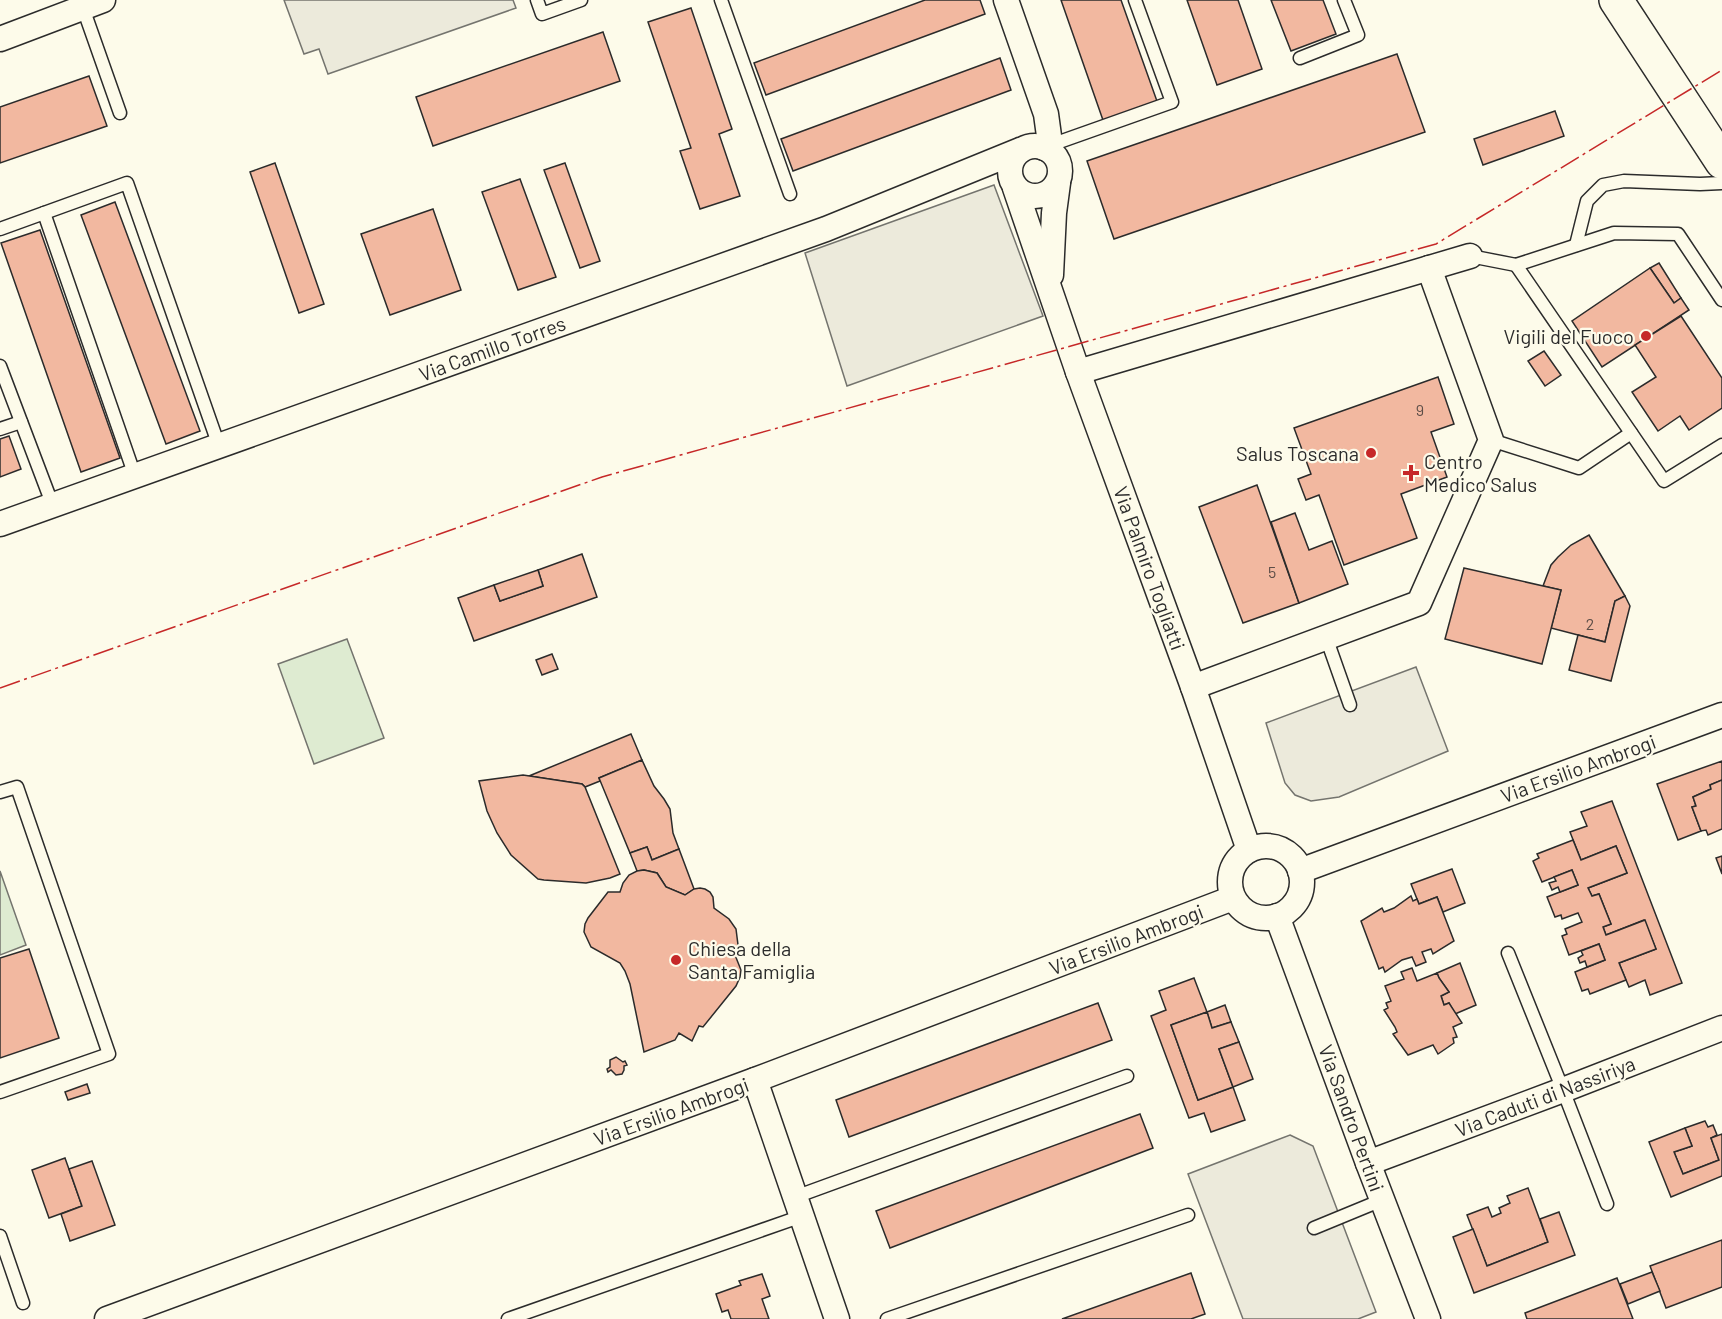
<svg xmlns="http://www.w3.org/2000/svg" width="1722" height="1319" font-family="Barlow,sans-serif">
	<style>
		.green { fill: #deebd1; stroke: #74746e; stroke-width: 1.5 }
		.parking { fill: #eceadb; stroke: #74746e; stroke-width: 1.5 }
		.building { fill: #f2b8a0; stroke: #2b2b2b; stroke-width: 1.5 }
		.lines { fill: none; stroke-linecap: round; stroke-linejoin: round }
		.service-casing { stroke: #2b2b2b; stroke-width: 15 }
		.minor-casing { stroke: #2b2b2b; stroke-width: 27 }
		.secondary-casing { stroke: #2b2b2b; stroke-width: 36 }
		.service { stroke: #fdfbea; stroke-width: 12 }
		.minor { stroke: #fdfbea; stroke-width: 24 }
		.secondary { stroke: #fdfbea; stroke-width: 33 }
		.power { stroke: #c62828; stroke-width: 1.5; stroke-dasharray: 21 4.5 3 4.5; stroke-linecap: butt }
		.poi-dot { fill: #c62828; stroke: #fdfbea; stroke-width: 2 }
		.labels { text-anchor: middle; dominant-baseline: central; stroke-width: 4.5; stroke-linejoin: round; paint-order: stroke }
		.number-label { font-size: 16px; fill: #5d4e48 }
		.poi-label { font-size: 20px; fill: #2b2b2b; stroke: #fdfbea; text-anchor: end }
		.street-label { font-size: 20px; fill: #2b2b2b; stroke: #fdfbea }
	</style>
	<rect width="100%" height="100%" fill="#fdfbea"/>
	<g class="green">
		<path d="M347,639l37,99 -70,26 -36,-100z"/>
		<path d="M0,871l26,74 -26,10z"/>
	</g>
	<g class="parking">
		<path d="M284,0h229l3,8 -188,66 -9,-25 -15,5z"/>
		<path d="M994,185l49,131 -196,70 -42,-133z"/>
		<path d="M1416,667l32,84 -109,46 -28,4 -16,-6 -10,-12 -19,-60z"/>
		<path d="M1290,1135l23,11 63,166 -18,7h-115l-55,-145z"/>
	</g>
	<g class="building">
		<path d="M925,0h55l5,14 -219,81 -12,-32z"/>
		<path d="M1061,0h60l37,104 -54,19z"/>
		<path d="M1187,0h51l24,69 -45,16z"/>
		<path d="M1271,0h52l13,34 -45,17z"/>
		<path d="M691,8l41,121 -13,5 21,62 -40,13 -20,-58 11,-3 -43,-126z"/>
		<path d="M603,32l17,49 -187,65 -17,-49z"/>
		<path d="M1397,54l28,78 -311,107 -27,-78z"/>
		<path d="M1000,58l11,32 -218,81 -12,-32z"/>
		<path d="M89,76l18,50 -107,37v-56z"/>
		<path d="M1555,111l9,25 -81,29 -9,-26z"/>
		<path d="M275,163l49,141 -25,9 -49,-141z"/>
		<path d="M565,163l35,98 -20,7 -36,-98z"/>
		<path d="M520,179l36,98 -38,13 -36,-98z"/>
		<path d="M115,202l85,229 -34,13 -85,-229z"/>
		<path d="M433,209l28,81 -71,25 -29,-81z"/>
		<path d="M40,230l80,228 -39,14 -80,-229z"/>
		<path d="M1659,263l22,35 -7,5 -24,-35z"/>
		<path d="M1650,268l24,35 7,-5 8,12 -87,57 -30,-46z"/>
		<path d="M1681,316l41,62v30l-33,22 -9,-14 -22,15 -26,-39 24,-15 -21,-32z"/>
		<path d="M1544,351l17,24 -16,11 -17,-25z"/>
		<path d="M1438,377l16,47 -23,8 16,45 -46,17 16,44 -73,27 -25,-70 -13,5 -8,-21 13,-5 -17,-46z"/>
		<path d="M9,436l12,33 -21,8v-38z"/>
		<path d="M1257,485l42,118 -56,20 -44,-116z"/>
		<path d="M1295,513l14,37 23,-9 16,43 -49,19 -28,-81z"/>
		<path d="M1589,535l36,61 -10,5 -10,41 -54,-14 10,-38 -18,-4 8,-21 7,-8 13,-12z"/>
		<path d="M582,554l15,43 -123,44 -16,-43 36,-13 6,16 43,-15 -5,-16z"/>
		<path d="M1464,568l97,22 -19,74 -97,-25z"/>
		<path d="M538,570l5,16 -43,15 -6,-16z"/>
		<path d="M1625,596l5,10 -19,75 -42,-11 9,-35 27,7 10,-41z"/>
		<path d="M552,654l6,15 -16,6 -6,-15z"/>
		<path d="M631,734l11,26 -43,18 1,3 -15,6 -3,-3 -53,-8z"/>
		<path d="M642,760l12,26 10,13 6,10 3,24 6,16 -27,11 -5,-13 -17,6 -31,-75z"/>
		<path d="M1722,761v19l-12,5 1,4 -18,8 3,9 -4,1 9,24 -23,9 -21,-56z"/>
		<path d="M523,775l59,9 3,3 35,87 -10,4 -24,5 -42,-3 -6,-1 -27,-24 -14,-22 -10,-22 -8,-30z"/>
		<path d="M1722,780v49l-14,6 -2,-5 -5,1 -9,-24 4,-1 -3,-9 18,-8 -1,-4z"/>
		<path d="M1612,801l70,182 -32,12 -5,-15 -16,7 -10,-24 37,-14 -12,-29 -38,15 -3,-8 8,-3 -12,-30 -7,2 -4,-8 39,-15 -11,-27 -35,14 -11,-28 17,-6 -6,-14z"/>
		<path d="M1573,840l8,20 35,-14 11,27 -39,15 4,8 7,-2 12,30 -8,3 3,8 39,-15 11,29 -37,14 7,17 -36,14 -2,-5 -6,2 -7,-19 30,-12 -6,-16 -30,11 -7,-19 5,-2 -2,-5 17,-7 -4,-9 -16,6 -1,-4 -6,2 -8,-20 31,-12 -6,-15 -30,12 -9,-21 6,-3 -2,-4z"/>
		<path d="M647,847l5,13 27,-11 15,40 -9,6 -19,-8 -9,-14 -13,-3 -7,1 -7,-18z"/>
		<path d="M1722,856v18l-6,-16z"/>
		<path d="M1452,869l13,34 -22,9 -6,-15 -18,7 -8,-20z"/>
		<path d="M644,870l13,3 9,14 19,8 9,-6 6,-1 5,1 5,3 3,5 1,11 15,11 7,10 2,16 -3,10 6,15 -1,7 -4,9 -33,41 -4,-1 -7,15 -13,-8 -4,7 -31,12 -14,-68 -5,-13 -5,-8 -29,-16 -7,-15 1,-8 3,-6 20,-26h12l3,-9 6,-8 8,-4z"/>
		<path d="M1572,870l6,15 -18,7 -2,-5 -6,3 -3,-7 7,-2 -2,-4z"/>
		<path d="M1411,896l2,5 4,-2 2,5 18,-7 17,44 -21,13 -2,-5 -9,3 4,10 -10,4 -4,-9 -10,3 -17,12 -2,-5 -4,2 -18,-48 21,-13 2,4 10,-4z"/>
		<path d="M1599,944l6,16 -18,7 -2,-6 -5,2 -2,-5 5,-3 -2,-4z"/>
		<path d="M29,949l30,89 -59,20v-100z"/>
		<path d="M1460,963l16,42 -21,9 -6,-11 -5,2 -3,-9 8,-4 -10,-14 -2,-5z"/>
		<path d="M1412,968l5,13 20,-8 2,5 10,14 -8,4 3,9 5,-2 13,20 -9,4 4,10 -4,1 1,5 -16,11 -5,-9 -25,10 -15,-21 4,-2 -2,-5 -11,-17 4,-2 -2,-5 5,-2 -6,-15 19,-7 -3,-7z"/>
		<path d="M1194,978l13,34 -36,13 27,75 35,-13 12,33 -34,12 -7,-19 -15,5 -38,-102 15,-6 -7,-19z"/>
		<path d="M1098,1003l14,37 -263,97 -13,-37z"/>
		<path d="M1225,1005l6,17 -19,6 -5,-16z"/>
		<path d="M1207,1012l5,16 19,-6 8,20 -20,7 14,38 -35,13 -27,-75z"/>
		<path d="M1239,1042l14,37 -20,8 -14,-38z"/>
		<path d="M616,1057l7,5 2,-1 2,4 -3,1v4l-2,4 -6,1 -5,-5 -3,2 -1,-3 3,-2v-7z"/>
		<path d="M87,1084l3,9 -22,7 -3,-8z"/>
		<path d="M1140,1114l13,34 -263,100 -14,-37z"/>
		<path d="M1705,1121l3,6 5,-2 4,10 -6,3 8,22 -36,14 -9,-22 18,-6 -7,-18z"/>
		<path d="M1685,1128l7,18 -18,6 9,22 36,-14 -8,-22 11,-4v42l-51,21 -22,-55z"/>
		<path d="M65,1158l17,48 -33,12 -17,-48z"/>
		<path d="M92,1161l23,64 -45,16 -9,-27 21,-8 -13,-37z"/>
		<path d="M1528,1188l20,54 -61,24 -20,-51 21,-8 4,10 9,-4 -2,-5 11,-5 -3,-7z"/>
		<path d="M1559,1212l16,43 -101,38 -21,-56 20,-8 14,37 61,-24 -8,-23z"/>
		<path d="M1722,1240v47l-56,21 -16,-42z"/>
		<path d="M1652,1272l8,19 -32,13 -8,-20z"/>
		<path d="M1191,1273l14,41 -14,5h-129z"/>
		<path d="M762,1274l8,22 -8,3 7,20h-38l-3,-9 -6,2 -6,-18 25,-9 -2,-4z"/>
		<path d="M1617,1278l16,41h-106l-2,-6z"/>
	</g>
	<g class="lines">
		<defs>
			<g id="service">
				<path d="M537,0l5,14 39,-14"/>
				<path d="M721,0l69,194"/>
				<path d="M83,8l37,105"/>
				<path d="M1300,58l58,-23 -14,-35"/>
				<path d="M1045,147l127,-45 -37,-102"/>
				<path d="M44,213l91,263"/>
				<path d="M0,229l127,-46 92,263"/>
				<path d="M1576,245l11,-44 16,-16 21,-4 76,3 22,-1"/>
				<path d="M1470,256l46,9 98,-32 64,1 44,66"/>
				<path d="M1516,265l148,216 58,-36"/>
				<path d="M0,366l53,140"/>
				<path d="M0,429l21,-7"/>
				<path d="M1491,440l88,28 52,-35"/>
				<path d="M1326,637l24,68"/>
				<path d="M0,792l17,-5 92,267 -109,38"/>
				<path d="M1508,953l55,137 44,114"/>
				<path d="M795,1197l332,-121"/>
				<path d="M1314,1228l68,-28"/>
				<path d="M0,1236l23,67"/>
				<path d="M508,1319l294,-103"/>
				<path d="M887,1319l301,-104"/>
			</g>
			<g id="minor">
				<path d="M1006,0l40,114 3,22 -5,12"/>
				<path d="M0,39l103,-39"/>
				<circle cx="1035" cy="171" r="25"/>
				<path d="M1015,188l63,184 115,315 56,163"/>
				<path d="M1051,275l3,-62 4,-30"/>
				<path d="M1078,372l392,-116"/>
				<path d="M0,524l826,-295 194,-79"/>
				<path d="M1193,687l226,-84 72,-163 -62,-172"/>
				<circle cx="1266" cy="882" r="36"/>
				<path d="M1300,871l422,-156"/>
				<path d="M1277,916l91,247 60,156"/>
				<path d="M755,1080l82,239"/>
				<path d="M1368,1163l195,-73 159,-62"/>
				<path d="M107,1319l648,-239 478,-182"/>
			</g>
			<path id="secondary" d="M1616,0l106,162"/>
		</defs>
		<use href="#service" class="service-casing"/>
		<use href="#minor" class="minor-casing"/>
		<use href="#secondary" class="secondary-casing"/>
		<use href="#service" class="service"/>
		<use href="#minor" class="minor"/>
		<use href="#secondary" class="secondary"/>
		<path class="power" d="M0,688l602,-211 834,-233 286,-174"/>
	</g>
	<g class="poi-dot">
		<circle cx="1646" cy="336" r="6"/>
		<circle cx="1371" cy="453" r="6"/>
		<path d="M1408 464h6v6h6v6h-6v6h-6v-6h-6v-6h6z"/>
		<circle cx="676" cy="960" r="6"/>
	</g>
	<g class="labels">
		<g class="number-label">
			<text x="1420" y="409">9</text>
			<text x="1272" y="571">5</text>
			<text x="1590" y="623">2</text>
		</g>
		<g class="poi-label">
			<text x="1634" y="336">Vigili del Fuoco</text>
			<text x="1359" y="453">Salus Toscana</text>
			<text x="1424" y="461" text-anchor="start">Centro<tspan x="1424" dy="23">Medico Salus</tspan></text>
			<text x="688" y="948" text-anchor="start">Chiesa della<tspan x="688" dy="23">Santa Famiglia</tspan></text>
		</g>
		<g class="street-label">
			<text transform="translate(492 348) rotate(-20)">Via Camillo Torres</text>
			<text transform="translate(1150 568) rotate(70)">Via Palmiro Togliatti</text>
			<text transform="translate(1578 768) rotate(-20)">Via Ersilio Ambrogi</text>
			<text transform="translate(1126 939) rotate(-21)">Via Ersilio Ambrogi</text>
			<text transform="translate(1545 1096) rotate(-21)">Via Caduti di Nassiriya</text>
			<text transform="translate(671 1111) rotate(-20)">Via Ersilio Ambrogi</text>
			<text transform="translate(1352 1118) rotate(70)">Via Sandro Pertini</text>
		</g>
	</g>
</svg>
